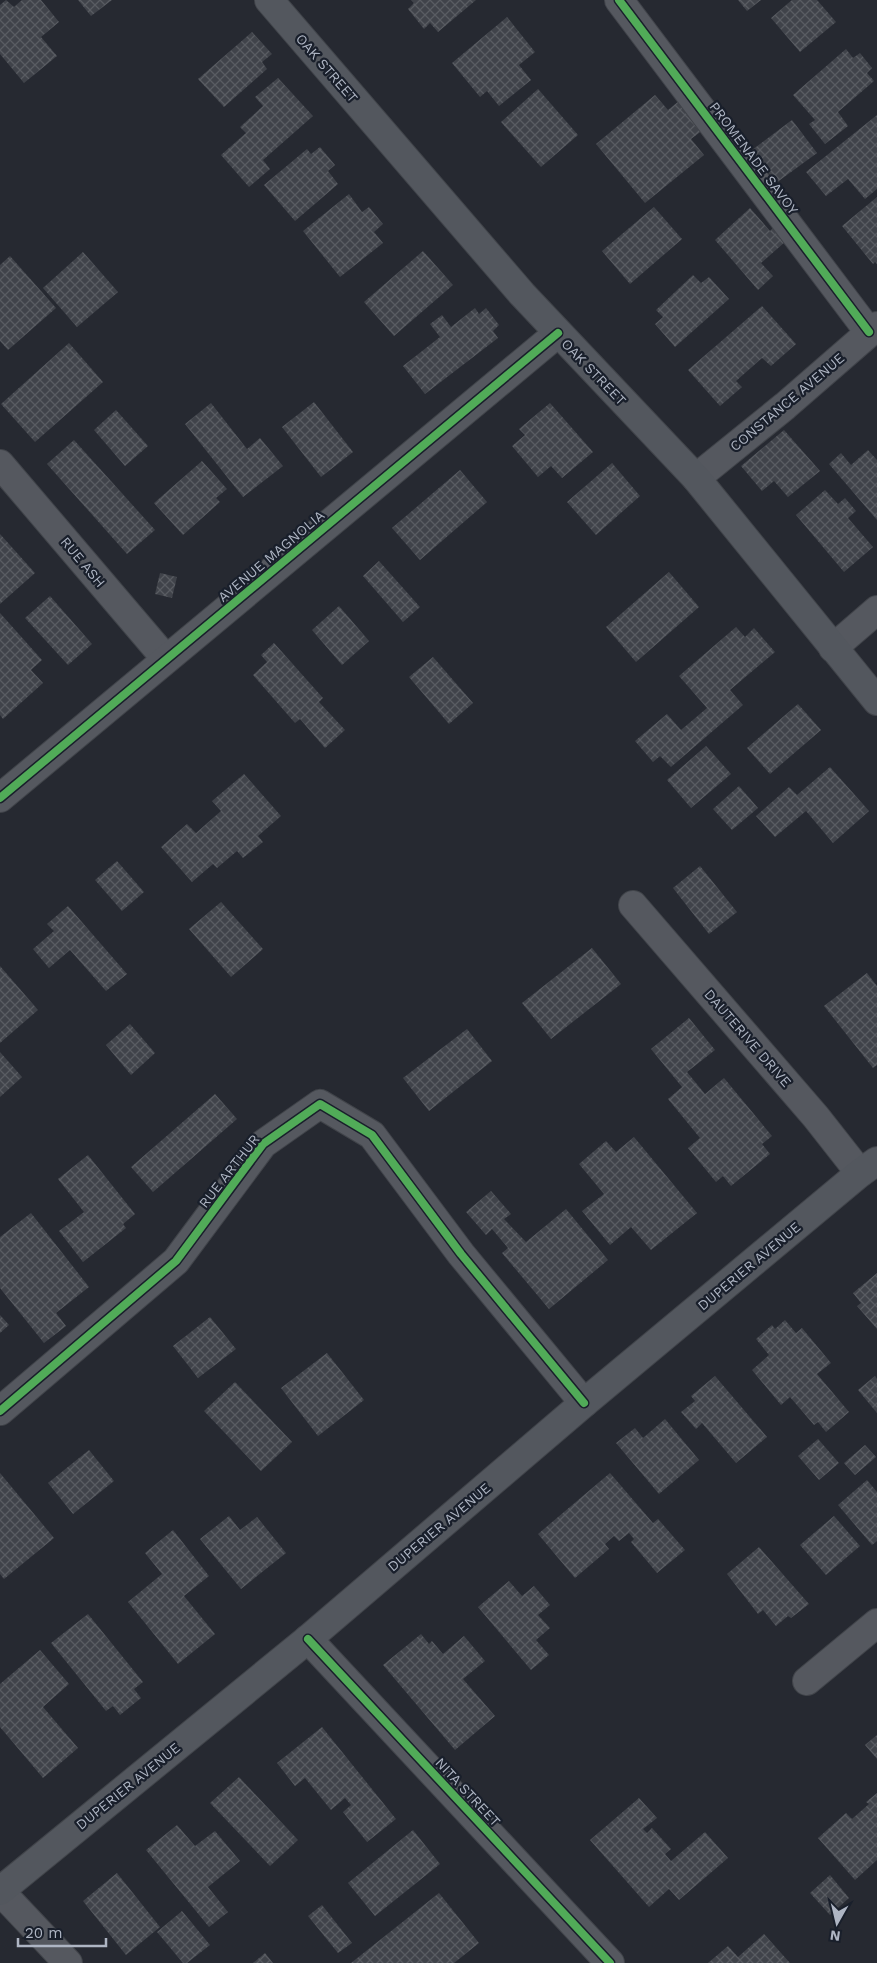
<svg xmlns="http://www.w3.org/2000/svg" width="877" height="1963" font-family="'Work Sans',sans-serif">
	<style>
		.building { fill: url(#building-cross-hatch) }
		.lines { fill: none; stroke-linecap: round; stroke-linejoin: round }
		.minor-casing { stroke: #41444a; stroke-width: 30 }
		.secondary-casing { stroke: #41444a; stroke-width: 30 }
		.minor { stroke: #55585f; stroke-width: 28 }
		.secondary { stroke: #53575e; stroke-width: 28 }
		.cycleway-casing { stroke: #191f2b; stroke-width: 11 }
		.cycleway { stroke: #51ab58; stroke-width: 8 }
		.labels { text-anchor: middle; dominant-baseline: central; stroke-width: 4.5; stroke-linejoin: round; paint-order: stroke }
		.street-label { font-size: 14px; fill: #aeb5c3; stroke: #191f2b }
	</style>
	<defs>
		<pattern id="building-cross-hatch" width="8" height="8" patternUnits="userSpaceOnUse" patternTransform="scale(1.25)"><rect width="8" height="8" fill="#40434a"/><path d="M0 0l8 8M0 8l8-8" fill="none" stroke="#595c62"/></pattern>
	</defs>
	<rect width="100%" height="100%" fill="#262931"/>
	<g class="building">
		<path d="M6,0l8,7 8,-7h19l18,22 -18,15 16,19 -33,27 -24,-29v-49z"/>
		<path d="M78,0h34l-21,16z"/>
		<path d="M411,0h65l-38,32 -8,-9 -6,6 -16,-20 6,-6z"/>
		<path d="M738,0h23l-14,11z"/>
		<path d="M792,0h25l19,22 -36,30 -29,-34z"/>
		<path d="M507,17l28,35 -16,13 12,15 -32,26 -12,-15 -7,6 -28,-34z"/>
		<path d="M252,32l20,22 -10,8 5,7 -43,38 -26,-28z"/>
		<path d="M846,49l7,9 7,-5 12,15 -5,5 7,8 -36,31 10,14 -23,18 -16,-20 6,-4 -22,-25z"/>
		<path d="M278,78l35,38 -50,44 7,9 -21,18 -28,-32 25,-22 -6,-6 23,-21 -8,-9z"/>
		<path d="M538,89l40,46 -37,32 -40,-45z"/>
		<path d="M655,95l13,15 11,-9 24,29 -12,9 13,16 -59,48 -49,-59z"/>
		<path d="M877,115v74l-12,10 -17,-20 -22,17 -20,-24z"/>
		<path d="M792,120l25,33 -41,30 -24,-33z"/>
		<path d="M320,147l15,18 -7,6 10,13 -43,37 -31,-36 43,-36 4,5z"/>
		<path d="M349,194l13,18 7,-5 14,17 -9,8 9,11 -43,34 -37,-46z"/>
		<path d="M877,197v67l-2,-2 -2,2 -31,-38z"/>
		<path d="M654,207l28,32 -52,45 -28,-33z"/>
		<path d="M750,208l20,23 3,-3 12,14 -24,21 12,13 -15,14 -43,-50z"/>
		<path d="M423,251l30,34 -59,51 -30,-34z"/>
		<path d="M83,252l35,40 -41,35 -34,-39z"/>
		<path d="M10,256l46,52 -48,42 -8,-9v-76z"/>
		<path d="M693,275l8,8 8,-6 20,22 -54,48 -20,-23 8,-7 -7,-7z"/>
		<path d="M762,306l34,38 -25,22 -9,-8 -26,23 6,6 -22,19 -32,-36z"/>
		<path d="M475,308l4,6 7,-6 13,17 -6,6 5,7 -73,56 -22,-28 37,-29 -10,-13 12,-9 9,12z"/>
		<path d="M69,343l34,39 -68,60 -34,-38z"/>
		<path d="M314,402l39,50 -32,25 -39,-50z"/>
		<path d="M211,403l36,46 13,-11 23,28 -40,31 -58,-73z"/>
		<path d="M550,403l43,49 -31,26 -11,-12 -13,11 -26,-31 13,-11 -6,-6z"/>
		<path d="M116,410l32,36 -23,20 -31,-36z"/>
		<path d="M784,430l36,41 -32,26 -14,-16 -12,10 -21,-25z"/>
		<path d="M74,440l81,90 -28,24 -80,-90z"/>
		<path d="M868,450l9,10v60l-48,-56 12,-11 10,12z"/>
		<path d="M202,461l25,28 -11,9 4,4 -37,33 -29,-32z"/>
		<path d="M612,463l28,33 -44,39 -29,-33z"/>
		<path d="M460,470l27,32 -67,58 -28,-32z"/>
		<path d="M825,490l13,14 7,-6 11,13 -8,7 25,29 -29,25 -48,-57z"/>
		<path d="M0,534l35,39 -35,31z"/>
		<path d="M379,561l41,46 -17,15 -40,-46z"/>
		<path d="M669,572l30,35 -63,55 -30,-35z"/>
		<path d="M160,573l17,4 -5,21 -17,-4z"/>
		<path d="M50,596l42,48 -24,21 -43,-47z"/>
		<path d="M339,606l30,35 -27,24 -30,-35z"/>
		<path d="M0,613l42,47 -11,10 12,13 -40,36 -3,-4z"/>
		<path d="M736,627l9,10 9,-9 21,24 -45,38 13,15 -72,62 -11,-11 -7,6 -18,-21 32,-27 14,16 26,-22 -28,-32z"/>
		<path d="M274,643l49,55 -4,4 26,28 -20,18 -25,-29 -5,4 -42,-48 14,-13 -6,-7z"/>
		<path d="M433,657l40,46 -24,21 -40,-47z"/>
		<path d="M798,704l23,26 -51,44 -23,-26z"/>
		<path d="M706,746l25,28 -40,34 -24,-28z"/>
		<path d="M830,767l39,44 -36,32 -27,-32 -31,26 -19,-21 33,-29 8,8z"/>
		<path d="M244,774l37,42 -23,20 5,6 -20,16 -6,-7 -20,17 -4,-4 -21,18 -31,-35 26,-23 9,9 25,-22 -9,-10z"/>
		<path d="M739,786l19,22 -26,22 -19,-21z"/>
		<path d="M117,861l27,31 -22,19 -27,-31z"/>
		<path d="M700,866l37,46 -28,22 -36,-46z"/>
		<path d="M221,902l42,47 -32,28 -42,-48z"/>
		<path d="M68,906l59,68 -21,17 -36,-41 -21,18 -16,-19 21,-18 -7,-7z"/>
		<path d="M592,948l29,36 -70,55 -29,-36z"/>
		<path d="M0,966l38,44 -38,33z"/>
		<path d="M867,973l10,13v79l-4,3 -49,-62z"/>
		<path d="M689,1018l26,32 -28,22 18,22 19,-16 48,58 -10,8 8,10 -39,32 -8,-10 -7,6 -28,-34 12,-10 -32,-39 14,-12 -31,-38z"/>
		<path d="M130,1024l25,29 -24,22 -25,-30z"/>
		<path d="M467,1029l25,32 -63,50 -26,-33z"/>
		<path d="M0,1052l22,25 -22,20z"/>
		<path d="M215,1094l22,25 -84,73 -22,-25z"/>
		<path d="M634,1137l63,76 -46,37 -20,-23 -21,18 -28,-34 22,-17 -25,-30 27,-23 10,11z"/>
		<path d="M88,1155l47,59 -12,10 3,4 -43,34 -24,-31 25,-19 -26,-33z"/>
		<path d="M491,1191l20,23 -7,5 22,23 40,-33 42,51 -59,49 -47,-56 6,-5 -16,-19 -6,6 -20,-23z"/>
		<path d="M31,1213l58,74 -33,26 10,13 -22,17 -44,-55v-51z"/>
		<path d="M877,1273v56l-20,-23 4,-3 -8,-10z"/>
		<path d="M0,1315l9,10 -9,8z"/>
		<path d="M210,1317l26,32 -38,29 -25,-32z"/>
		<path d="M785,1320l11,13 6,-5 29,35 -14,11 32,38 -23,20 -8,-10 -4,3 -24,-28 -9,8 -29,-35 17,-15 -13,-16 16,-14 3,4z"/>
		<path d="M327,1353l37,47 -46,36 -37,-48z"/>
		<path d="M715,1376l52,61 -31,26 -34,-40 -6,6 -15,-17 14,-11 -4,-5z"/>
		<path d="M875,1376l2,3v34l-19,-23z"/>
		<path d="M235,1382l57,60 -31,29 -57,-60z"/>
		<path d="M665,1419l34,41 -40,34 -43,-51 19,-15 8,10z"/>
		<path d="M818,1439l21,24 -20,17 -21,-24z"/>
		<path d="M865,1445l11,12 -21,18 -11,-12z"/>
		<path d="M89,1450l25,31 -41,33 -25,-31z"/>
		<path d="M0,1473l54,65 -50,41 -4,-5z"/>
		<path d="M610,1473l43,50 5,-4 27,31 -28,23 -26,-31 3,-3 -5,-6 -10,8 -5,-5 -9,8 4,5 -34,29 -37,-44z"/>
		<path d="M867,1480l10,12v49l-5,4 -34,-40z"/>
		<path d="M229,1516l11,14 17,-13 29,36 -45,36 -41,-50z"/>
		<path d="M834,1516l26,30 -34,29 -26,-30z"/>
		<path d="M173,1530l36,46 -25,20 31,38 -37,30 -50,-62 34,-28 -17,-21z"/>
		<path d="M759,1547l50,57 -18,14 -3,-2 -12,10 -13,-16 -5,4 -31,-40z"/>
		<path d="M509,1581l13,15 12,-10 16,19 -12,10 12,13 -14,12 13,15 -18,15 -53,-63z"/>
		<path d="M88,1614l55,68 -9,7 7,9 -21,17 -7,-9 -7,5 -55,-68z"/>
		<path d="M421,1634l8,10 3,-3 11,13 21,-18 21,25 -22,18 32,37 -40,34 -72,-85z"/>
		<path d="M40,1650l29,34 -26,23 35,41 -35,30 -43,-51v-43z"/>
		<path d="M322,1727l74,92 -29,23 -24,-30 8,-7 -6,-7 -14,12 -26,-32 -10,8 -18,-23z"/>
		<path d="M877,1735v24l-12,-14z"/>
		<path d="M239,1777l59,63 -28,26 -60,-63z"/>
		<path d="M877,1793v67l-22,20 -37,-42 28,-25 6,6 17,-15 -3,-2z"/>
		<path d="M639,1798l18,20 -14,11 4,4 5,-5 19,21 -6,5 6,7 34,-29 23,26 -49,42 -10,-11 -20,18 -59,-67z"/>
		<path d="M177,1825l18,21 20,-15 25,30 -32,26 20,25 -19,15 -63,-77z"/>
		<path d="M413,1830l27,34 -65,52 -27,-33z"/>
		<path d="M117,1873l43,54 -34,28 -43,-54z"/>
		<path d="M830,1875l19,23 -19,17 -20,-22z"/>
		<path d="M439,1893l40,50 -25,20h-103z"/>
		<path d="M322,1905l30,38 -14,10 -30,-37z"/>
		<path d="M182,1911l28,34 -23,18h-4l-26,-31z"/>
		<path d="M764,1934l26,29h-82l20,-17 10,11z"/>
		<path d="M265,1953l8,10h-20z"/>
	</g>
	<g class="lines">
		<defs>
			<g id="minor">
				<path d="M619,0l250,332"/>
				<path d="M0,464l166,195"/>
				<path d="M696,478l89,-72 92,-80"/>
				<path d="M833,648l44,-38"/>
				<path d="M0,798l558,-465"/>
				<path d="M633,905l183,212 44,56"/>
				<path d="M0,1411l176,-150 87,-117 57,-40 52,31 89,119 123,149"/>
				<path d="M308,1639l302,324"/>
				<path d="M807,1681l70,-58"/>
				<path d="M0,1891l68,72"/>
			</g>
			<g id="secondary">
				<path d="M269,0l253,294 174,184 181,223"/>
				<path d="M0,1891l308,-252 276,-236 276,-230 17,-12"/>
			</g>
		</defs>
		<use href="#minor" class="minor-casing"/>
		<use href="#secondary" class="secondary-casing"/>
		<use href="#minor" class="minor"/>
		<use href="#secondary" class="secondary"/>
		<defs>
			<g id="cycleway">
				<path d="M619,0l250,332"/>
				<path d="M0,798l558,-465"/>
				<path d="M0,1411l176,-150 87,-117 57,-40 52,31 89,119 123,149"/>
				<path d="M308,1639l302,324"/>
			</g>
		</defs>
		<use href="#cycleway" class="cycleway-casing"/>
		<use href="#cycleway" class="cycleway"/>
	</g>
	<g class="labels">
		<g class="street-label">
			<text transform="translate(327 68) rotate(49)">OAK STREET</text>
			<text transform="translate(754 158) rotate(53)">PROMENADE SAVOY</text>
			<text transform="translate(594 372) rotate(46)">OAK STREET</text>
			<text transform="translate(787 402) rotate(-40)">CONSTANCE AVENUE</text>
			<text transform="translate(271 556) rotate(-40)">AVENUE MAGNOLIA</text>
			<text transform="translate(83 562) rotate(50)">RUE ASH</text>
			<text transform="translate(748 1038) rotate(49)">DAUTERIVE DRIVE</text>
			<text transform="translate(229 1171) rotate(-52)">RUE ARTHUR</text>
			<text transform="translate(749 1266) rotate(-40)">DUPERIER AVENUE</text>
			<text transform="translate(439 1527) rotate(-40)">DUPERIER AVENUE</text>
			<text transform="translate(128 1786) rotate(-39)">DUPERIER AVENUE</text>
			<text transform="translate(468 1792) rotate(47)">NITA STREET</text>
		</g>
	</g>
	<g transform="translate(837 1923) rotate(188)" stroke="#191f2b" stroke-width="4" paint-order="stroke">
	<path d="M0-4L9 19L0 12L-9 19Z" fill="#aeb5c3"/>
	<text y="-8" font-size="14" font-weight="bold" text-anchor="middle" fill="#aeb5c3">N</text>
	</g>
	<path d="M18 1938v8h88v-8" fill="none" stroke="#aeb5c3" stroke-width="2.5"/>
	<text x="25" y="1938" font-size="15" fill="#aeb5c3" stroke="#191f2b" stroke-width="4" paint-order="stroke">20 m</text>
</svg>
